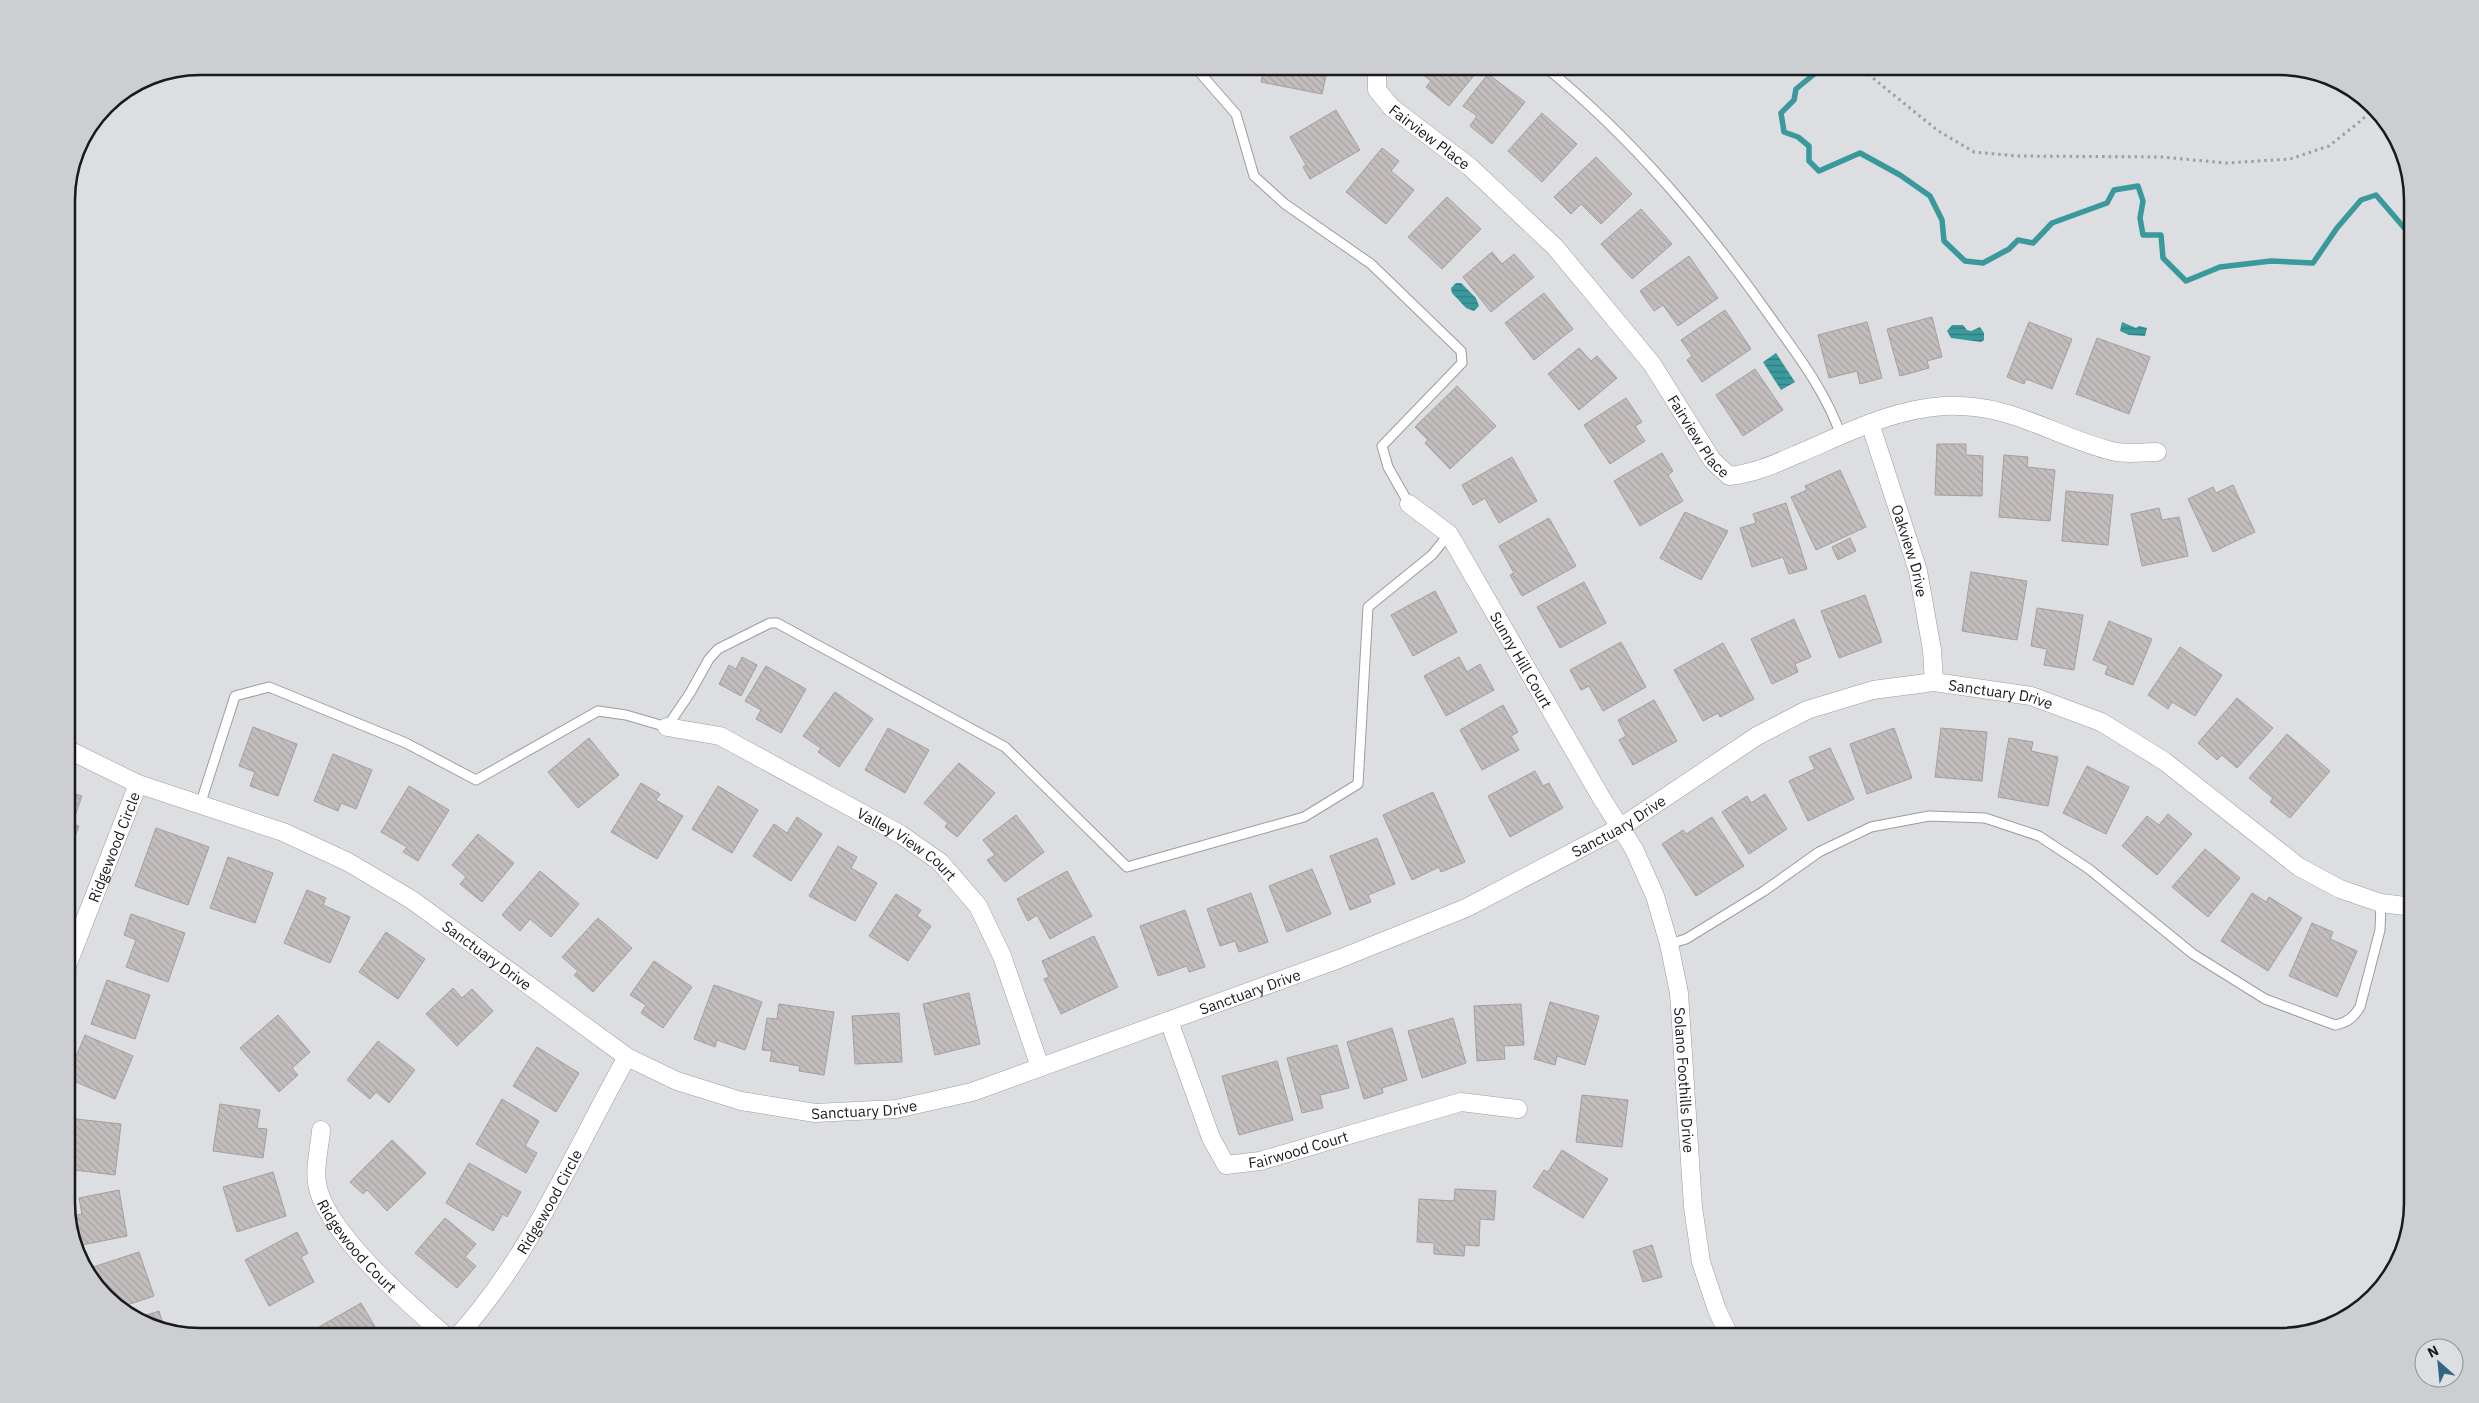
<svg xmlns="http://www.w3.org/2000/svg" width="2479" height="1403" font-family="'IBM Plex Sans',sans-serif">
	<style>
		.water { fill: url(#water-rules) }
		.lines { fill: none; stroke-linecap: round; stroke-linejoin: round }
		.stream { stroke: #3a999d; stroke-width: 5.5 }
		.building { fill: url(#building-back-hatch); stroke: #a39f9e }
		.service-casing { stroke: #9a9da0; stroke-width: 11 }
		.minor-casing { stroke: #9a9da0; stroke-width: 19 }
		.path { stroke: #9c9ea0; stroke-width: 3; stroke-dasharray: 2.5 4; stroke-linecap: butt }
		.service { stroke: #fff; stroke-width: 9 }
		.minor { stroke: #fff; stroke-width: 18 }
		.labels { text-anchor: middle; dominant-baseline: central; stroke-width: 5; stroke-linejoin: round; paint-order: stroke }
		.street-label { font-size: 15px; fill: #191a1b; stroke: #dcdee1 }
		.rim { fill: none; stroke: #191a1b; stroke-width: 2.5 }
	</style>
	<defs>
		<pattern id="water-rules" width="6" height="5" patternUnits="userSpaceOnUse" patternTransform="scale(1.25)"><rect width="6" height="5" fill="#3a999d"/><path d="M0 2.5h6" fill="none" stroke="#307c7f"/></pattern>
		<pattern id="building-back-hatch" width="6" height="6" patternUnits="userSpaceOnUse" patternTransform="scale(1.25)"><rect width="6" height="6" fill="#c3bebd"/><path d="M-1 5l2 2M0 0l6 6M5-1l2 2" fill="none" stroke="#a7a3a2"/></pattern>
	</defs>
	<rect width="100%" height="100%" fill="#dcdee1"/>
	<g class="water">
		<path d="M1456,283h5l15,15 3,8 -5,5 -8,-3 -14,-15 -1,-5z"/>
		<path d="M2122,322l14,6 3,-2 8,2 -2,8 -16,-1 -9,-4z"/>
		<path d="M1952,325h11l4,5 4,1 9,-4 4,6v7l-3,2 -30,-4 -4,-7z"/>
		<path d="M1776,353l19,29 -14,8 -18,-28z"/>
	</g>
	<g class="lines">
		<g class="stream">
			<path d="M1761,66l3,7h11l11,-7"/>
			<path d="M1813,66v9l-17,14 -2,11 -13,13 3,19 14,5 11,9v15l10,10 41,-18 40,22 30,21 12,24 2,21 21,20 18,2 26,-14 9,-9 15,3 19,-20 55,-20 7,-13 24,-4 5,15 -3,17 3,17h18l2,23 23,23 34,-14 51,-6 42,2 24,-35 24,-28 15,-5 31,36"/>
		</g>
	</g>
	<g class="building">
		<path d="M1264,66h64l-6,28 -61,-12z"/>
		<path d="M1421,66h57l2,2 -31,38 -23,-19 5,-6 -14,-11z"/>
		<path d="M1488,74l37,28 -33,42 -22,-18 7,-10 -14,-10z"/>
		<path d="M1336,110l24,40 -50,29 -7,-12 3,-2 -16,-28z"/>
		<path d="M1542,113l35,31 -35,38 -34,-31z"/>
		<path d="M1382,148l17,13 -8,10 23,19 -28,34 -40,-32z"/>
		<path d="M1596,157l36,37 -31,30 -20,-20 -10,10 -17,-17z"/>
		<path d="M1447,197l34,32 -39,40 -34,-32z"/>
		<path d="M1641,209l31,35 -40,35 -31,-35z"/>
		<path d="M1492,252l10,12 12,-10 20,23 -43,35 -28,-35z"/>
		<path d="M1689,256l29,42 -40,28 -15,-21 -9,6 -14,-20z"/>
		<path d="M1544,293l29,36 -39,31 -29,-37z"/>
		<path d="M1725,310l26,39 -49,33 -15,-22 5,-4 -11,-16z"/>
		<path d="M1932,317l10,40 -15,4 2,7 -29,8 -13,-47z"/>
		<path d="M1867,322l15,56 -22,6 -3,-13 -28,7 -11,-43z"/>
		<path d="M2029,322l43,17 -20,50 -26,-10 -2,5 -17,-7z"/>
		<path d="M2097,338l53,19 -21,57 -53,-20z"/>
		<path d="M1579,348l12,13 6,-5 20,22 -38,32 -31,-36z"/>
		<path d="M1755,369l28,41 -40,26 -27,-41z"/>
		<path d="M1457,386l39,40 -46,43 -25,-26 3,-3 -13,-13z"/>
		<path d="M1626,398l16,24 -7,4 10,15 -35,23 -26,-39z"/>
		<path d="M1937,444h29v11l17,1 -1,40 -47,-1z"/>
		<path d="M1662,453l11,18 -5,4 15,26 -43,25 -26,-45z"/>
		<path d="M2004,455l24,2 -1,10 28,3 -5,51 -51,-4z"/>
		<path d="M1512,457l25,44 -38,22 -14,-25 -12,7 -11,-20z"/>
		<path d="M1840,470l26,57 -50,23 -25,-53 16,-7 -2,-4z"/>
		<path d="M2233,485l22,47 -42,20 -25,-53 25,-12 3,6z"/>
		<path d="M2066,491l47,4 -5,50 -46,-4z"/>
		<path d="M1786,503l21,66 -18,5 -6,-17 -31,10 -12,-39 16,-5 -3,-9z"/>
		<path d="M2159,508l3,12 17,-3 9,39 -46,10 -11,-52z"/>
		<path d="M1685,512l43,19 -27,49 -41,-22z"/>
		<path d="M1549,518l27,48 -54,30 -12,-21 4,-2 -15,-27z"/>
		<path d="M1850,538l6,13 -18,9 -6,-13z"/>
		<path d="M1971,572l56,9 -10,59 -55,-9z"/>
		<path d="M1584,582l22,41 -46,25 -23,-41z"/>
		<path d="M1435,591l22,41 -44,24 -22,-41z"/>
		<path d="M1865,595l17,47 -43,16 -18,-47z"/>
		<path d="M2037,608l46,7 -9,55 -30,-5 3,-16 -16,-3z"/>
		<path d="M1794,619l17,38 -16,7 3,8 -26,12 -21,-45z"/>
		<path d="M2109,621l43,18 -19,46 -28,-11 3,-8 -15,-6z"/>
		<path d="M1621,642l25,45 -43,24 -14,-25 -8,4 -11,-20z"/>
		<path d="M1723,643l31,56 -34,18 -2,-4 -15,8 -29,-51z"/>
		<path d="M2180,647l42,28 -27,41 -23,-14 -4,7 -20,-14z"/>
		<path d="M742,657l15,8 -16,31 -22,-12 10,-19 7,4z"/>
		<path d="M1459,657l8,15 13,-8 14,26 -48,26 -22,-40z"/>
		<path d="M766,666l40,23 -25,44 -25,-14 5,-9 -16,-9z"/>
		<path d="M835,692l38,27 -34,48 -21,-15 3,-4 -18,-12z"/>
		<path d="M2237,698l36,30 -36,40 -15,-13 -5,5 -19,-17z"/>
		<path d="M1654,700l23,41 -44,24 -14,-25 7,-4 -8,-16z"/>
		<path d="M1503,705l15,27 -7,4 8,14 -37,20 -22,-40z"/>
		<path d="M253,727l44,17 -19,52 -28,-10 5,-14 -16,-6z"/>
		<path d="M888,728l41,22 -24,43 -40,-23z"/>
		<path d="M1894,728l18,50 -45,16 -17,-50z"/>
		<path d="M1941,728l46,4 -5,49 -47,-4z"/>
		<path d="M2287,734l43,37 -40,47 -20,-16 3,-4 -24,-20z"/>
		<path d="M589,738l30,37 -41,33 -30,-36z"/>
		<path d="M2009,738l24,4 -2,9 27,6 -10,49 -50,-9z"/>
		<path d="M1830,748l24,51 -46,22 -19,-40 26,-12 -6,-12z"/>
		<path d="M333,754l39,16 -16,39 -15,-6 -3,8 -24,-10z"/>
		<path d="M959,763l36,30 -38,44 -12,-10 3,-4 -24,-20z"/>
		<path d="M2087,766l42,21 -23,47 -43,-21z"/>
		<path d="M1535,771l8,15 6,-3 14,25 -53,29 -22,-41z"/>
		<path d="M641,783l19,11 -4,6 27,16 -26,43 -46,-27z"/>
		<path d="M409,786l40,24 -31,51 -15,-9 4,-5 -26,-15z"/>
		<path d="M718,786l40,24 -26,43 -40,-24z"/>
		<path d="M67,791l15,5 -10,28 7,2 -8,21 -4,-2z"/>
		<path d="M1433,792l32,70 -24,10 -2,-5 -27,13 -29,-65z"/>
		<path d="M1765,794l22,35 -38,25 -27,-42 25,-16 4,7z"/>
		<path d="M2168,814l24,20 -35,41 -35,-29 25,-30 12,9z"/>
		<path d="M1016,815l28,37 -39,30 -18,-22 8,-5 -12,-15z"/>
		<path d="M797,817l25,17 -31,47 -38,-25 21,-32 13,9z"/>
		<path d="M1712,817l32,49 -48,30 -34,-52 21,-14 3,4z"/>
		<path d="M156,828l53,19 -21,58 -53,-19z"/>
		<path d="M478,834l36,29 -32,39 -22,-18 6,-7 -14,-12z"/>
		<path d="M1377,838l18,46 -27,11 3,7 -21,8 -20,-54z"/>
		<path d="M838,846l19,11 -6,11 26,15 -22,38 -46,-25z"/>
		<path d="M2205,849l35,29 -32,39 -36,-30z"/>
		<path d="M228,857l45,16 -18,50 -45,-15z"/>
		<path d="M1312,869l19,45 -44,18 -18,-46z"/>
		<path d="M540,871l39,33 -28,33 -21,-18 -10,12 -18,-16z"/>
		<path d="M1067,871l25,45 -42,23 -13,-24 -9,6 -11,-22z"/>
		<path d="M307,890l19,8 -3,7 27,12 -20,46 -46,-20z"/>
		<path d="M1251,893l17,49 -29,10 -4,-11 -15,5 -13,-37z"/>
		<path d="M2252,893l14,9 3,-5 33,21 -34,53 -47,-30z"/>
		<path d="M896,894l25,16 -4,6 14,10 -23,35 -39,-25z"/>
		<path d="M1185,910l20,57 -16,5 -2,-6 -29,10 -18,-50z"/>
		<path d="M131,914l54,19 -17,49 -42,-15 10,-27 -12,-5z"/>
		<path d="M598,918l34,30 -39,44 -19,-17 4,-4 -16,-14z"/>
		<path d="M2312,923l21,9 -3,7 27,12 -20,46 -48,-21z"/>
		<path d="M386,932l39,27 -27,40 -39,-27z"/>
		<path d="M1094,936l24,51 -57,27 -17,-35 5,-2 -7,-16z"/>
		<path d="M654,961l38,26 -29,41 -22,-15 5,-8 -16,-10z"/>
		<path d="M107,980l43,15 -15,44 -44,-15z"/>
		<path d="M714,985l48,17 -17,48 -28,-10 -2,7 -21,-8z"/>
		<path d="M453,988l9,10 10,-9 21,22 -36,35 -31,-32z"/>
		<path d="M969,993l11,51 -45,11 -12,-51z"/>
		<path d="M1550,1002l49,14 -14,49 -28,-9 -2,9 -21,-6z"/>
		<path d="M779,1004l55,8 -10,63 -25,-4 1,-5 -30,-5 2,-10 -10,-1 5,-32 10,1z"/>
		<path d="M1521,1004l3,41 -20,1 1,13 -28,2 -3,-55z"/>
		<path d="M899,1013l3,49 -47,2 -3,-48z"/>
		<path d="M278,1015l32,37 -18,16 6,7 -19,17 -39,-44z"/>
		<path d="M1453,1018l13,45 -44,15 -14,-47z"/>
		<path d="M1392,1028l15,52 -25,8 1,5 -19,6 -17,-57z"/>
		<path d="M85,1035l48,21 -18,43 -48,-21z"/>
		<path d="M378,1041l37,29 -26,33 -13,-11 -6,7 -23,-19z"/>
		<path d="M1337,1045l12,43 -29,7 3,13 -21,5 -15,-55z"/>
		<path d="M537,1047l42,26 -23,39 -43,-26z"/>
		<path d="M1277,1061l16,59 -54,15 -17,-59z"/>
		<path d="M1582,1095l46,5 -6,47 -46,-5z"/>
		<path d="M502,1099l37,22 -14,25 12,7 -11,20 -50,-29z"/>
		<path d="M220,1104l40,6 -3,18 10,1 -4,29 -50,-7z"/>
		<path d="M67,1118l54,6 -6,51 -48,-6 3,-27 -3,-1z"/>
		<path d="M392,1140l34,33 -39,38 -20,-21 -4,4 -13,-12z"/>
		<path d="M1562,1150l46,29 -25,39 -50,-31 11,-17 4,2z"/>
		<path d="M469,1163l52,29 -14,25 -4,-3 -10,17 -47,-28z"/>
		<path d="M273,1172l13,44 -49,16 -14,-45z"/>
		<path d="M1455,1189l41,2 -2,29 -14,-1 -1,27 -14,-1 -1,11 -30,-2v-11l-17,-1 2,-43 35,2z"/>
		<path d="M119,1190l8,46 -50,10 -6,-30 11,-2 -3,-16z"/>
		<path d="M445,1218l31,26 -11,13 11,9 -19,22 -42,-35z"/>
		<path d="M297,1232l11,21 -7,4 13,25 -45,24 -24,-46z"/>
		<path d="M1652,1245l10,32 -19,5 -10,-31z"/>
		<path d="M139,1252l15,44 -33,11 -28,-28 -3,-11z"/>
		<path d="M361,1303l20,34h-65l-4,-6z"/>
		<path d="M159,1311l5,16 -30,-8z"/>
	</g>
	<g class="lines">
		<defs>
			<g id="service">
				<path d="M1194,66l42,48 18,62 31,28 86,60 90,87 1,12 -80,83 6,21 21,37"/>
				<path d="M1544,66c90,73 164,162 230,256 25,35 53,72 67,114"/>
				<path d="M200,805l35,-109 34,-9 137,56 70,37 122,-69 28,4 41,12 23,-34 19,-34 9,-10 52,-26h7l228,124 122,120 177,-50 54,-33 10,-177 64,-52 17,-21"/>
				<path d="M1669,944l17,-5 78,-48 55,-39 52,-25 58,-11 56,2 54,18 50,33 104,85 72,45 70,26c13,-3 18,-7 25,-18l20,-77 1,-27"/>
			</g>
			<g id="minor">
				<path id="s1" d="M1377,66v24l15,18 78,59 85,80 97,117 60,96 17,16c27,-3 46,-12 71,-23 47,-20 93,-44 144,-47 66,-3 105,28 164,44 15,5 34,2 49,2"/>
				<path id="s2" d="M1870,423l48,148 14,79 2,32"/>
				<path id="s3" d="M1409,504l40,30 153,265 32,50 21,47 14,48 10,49 14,214 8,55 16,48 13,27"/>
				<path id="s4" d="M667,727l53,9 180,98 40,28 38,44 24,50 38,111"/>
				<path id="s5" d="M67,749l71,35 145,48 65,30 64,38 215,157 50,24 64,20 74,12 81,-4 76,-17 367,-133 127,-51 155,-81 136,-91 50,-26 66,-20 61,-8 97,14 70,26 63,39 135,106 41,22 41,14 32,4"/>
				<path id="s6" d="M67,966l71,-182"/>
				<path id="s7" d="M1169,1021l42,117 15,27 34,-4 201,-59 57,7"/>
				<path id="s8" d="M321,1130c-1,16 -7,37 -4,53 6,47 94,123 130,154"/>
				<path id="s9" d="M457,1337c74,-81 117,-186 170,-280"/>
			</g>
		</defs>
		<use href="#service" class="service-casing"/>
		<use href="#minor" class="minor-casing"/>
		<path class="path" d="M1858,66l79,64 37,22 43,4 145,1 64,6 64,-4 39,-13 34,-27 8,-11"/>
		<use href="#service" class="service"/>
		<use href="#minor" class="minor"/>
	</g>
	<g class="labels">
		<g class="street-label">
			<text stroke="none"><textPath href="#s1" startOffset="95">Fairview Place</textPath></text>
			<text stroke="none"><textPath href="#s1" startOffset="500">Fairview Place</textPath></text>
			<text stroke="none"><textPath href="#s2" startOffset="134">Oakview Drive</textPath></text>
			<text stroke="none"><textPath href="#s3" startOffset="195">Sunny Hill Court</textPath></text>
			<text stroke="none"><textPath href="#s5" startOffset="2121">Sanctuary Drive</textPath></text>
			<text stroke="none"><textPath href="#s5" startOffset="1701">Sanctuary Drive</textPath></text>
			<text stroke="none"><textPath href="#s4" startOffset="270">Valley View Court</textPath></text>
			<text stroke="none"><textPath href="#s6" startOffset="128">Ridgewood Circle</textPath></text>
			<text stroke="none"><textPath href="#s5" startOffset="471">Sanctuary Drive</textPath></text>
			<text stroke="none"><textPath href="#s5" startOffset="1296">Sanctuary Drive</textPath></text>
			<text stroke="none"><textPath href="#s3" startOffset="654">Solano Foothills Drive</textPath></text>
			<text stroke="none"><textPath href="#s5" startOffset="891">Sanctuary Drive</textPath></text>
			<text stroke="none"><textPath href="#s7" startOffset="229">Fairwood Court</textPath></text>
			<text stroke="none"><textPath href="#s9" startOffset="164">Ridgewood Circle</textPath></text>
			<text stroke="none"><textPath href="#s8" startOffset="129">Ridgewood Court</textPath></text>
		</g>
	</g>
	<path d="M0 0H2479V1403H0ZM200 75H2279A125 125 0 0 1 2404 200V1203A125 125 0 0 1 2279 1328H200A125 125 0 0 1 75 1203V200A125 125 0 0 1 200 75Z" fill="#ccced1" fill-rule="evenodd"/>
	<path class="rim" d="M200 75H2279A125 125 0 0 1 2404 200V1203A125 125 0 0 1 2279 1328H200A125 125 0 0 1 75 1203V200A125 125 0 0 1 200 75Z"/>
	<g transform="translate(2439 1363) rotate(333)"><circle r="24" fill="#dcdee1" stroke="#8e9092"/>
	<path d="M0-4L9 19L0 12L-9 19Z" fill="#326783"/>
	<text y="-8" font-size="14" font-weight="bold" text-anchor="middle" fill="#191a1b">N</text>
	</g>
</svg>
